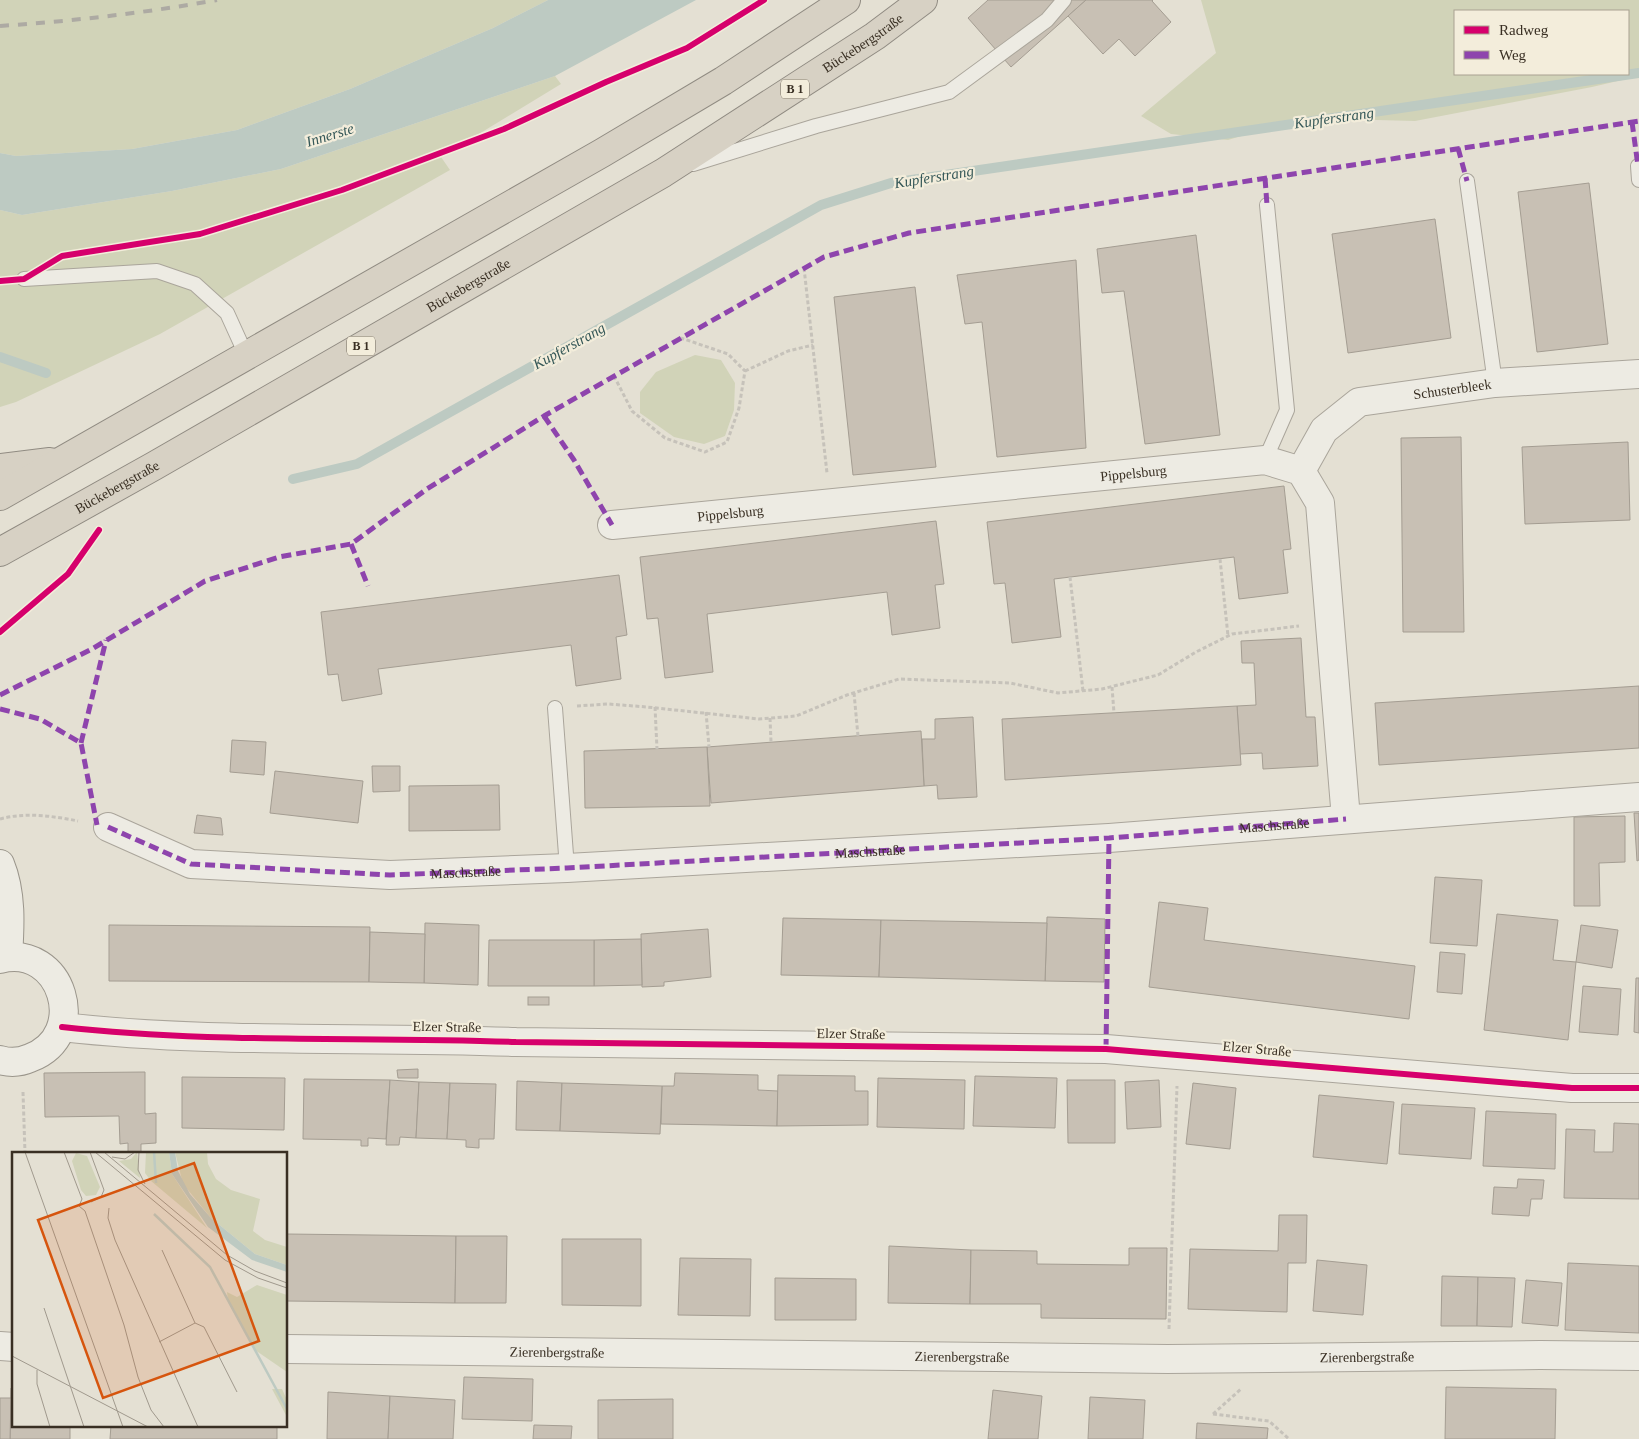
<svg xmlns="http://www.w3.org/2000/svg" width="1639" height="1439" font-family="Georgia,serif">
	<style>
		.green { fill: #d1d3b8; fill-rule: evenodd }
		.water { fill: #bdcac2 }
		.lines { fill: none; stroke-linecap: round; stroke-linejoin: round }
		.stream { stroke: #bdcac2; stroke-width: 10 }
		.building { fill: #c8c0b4; stroke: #a49d92 }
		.lane-casing { stroke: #aaa59b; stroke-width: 16 }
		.street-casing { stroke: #aaa59b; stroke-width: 30 }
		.secondary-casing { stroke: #9a958b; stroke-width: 30 }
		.highway-casing { stroke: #908b82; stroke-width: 30 }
		.path { stroke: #c6c2ba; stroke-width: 3; stroke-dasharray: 4 2.5; stroke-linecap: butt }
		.lane { stroke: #edebe3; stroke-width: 14 }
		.street { stroke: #edebe3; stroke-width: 28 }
		.secondary { stroke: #edebe3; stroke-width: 28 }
		.highway { stroke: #d7d1c4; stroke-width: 28 }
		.rail { stroke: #adaaa3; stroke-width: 4; stroke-dasharray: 9 9; stroke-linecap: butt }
		.quiet { stroke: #8e44ad; stroke-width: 5; stroke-dasharray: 10 5; stroke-linecap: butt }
		.cycleway-casing { stroke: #f3eddb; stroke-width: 9 }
		.cycleway { stroke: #d6006c; stroke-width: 6 }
		.labels { text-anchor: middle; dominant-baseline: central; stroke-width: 4.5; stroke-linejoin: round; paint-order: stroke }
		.shield { fill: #f3eddb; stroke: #71685a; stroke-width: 1 }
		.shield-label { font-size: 12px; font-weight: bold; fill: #392f23 }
		.street-label { font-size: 14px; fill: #392f23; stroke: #f3eddb }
		.water-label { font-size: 15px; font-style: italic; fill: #345757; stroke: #f3eddb }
		.inset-river { fill: none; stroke: #bdcac2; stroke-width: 2.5 }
		.inset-road { fill: none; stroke: #a0998d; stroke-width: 1 }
		.view { fill: #d6550e; fill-opacity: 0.15; stroke: #d6550e; stroke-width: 2.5 }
		.inset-edge { fill: none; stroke: #392f23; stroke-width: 2.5 }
	</style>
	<rect width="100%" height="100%" fill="#e4e0d3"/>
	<g class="green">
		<path d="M0,0h548l-55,28 -143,61 -113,41 -105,19 -116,7 -16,-3z"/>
		<path d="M1201,0h438v76l-47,11 -177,34 -115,-3 -72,22 -57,-6 -30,-18 75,-63zM1455,11h173v63h-173z"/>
		<path d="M555,76l6,8 -120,73 9,13 -290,164 -144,68 -16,5v-197l22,5 150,-24 109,-22z"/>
		<path d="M695,355l26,5 14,23 -1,27 -9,26 -21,8 -30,-7 -34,-24v-21l16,-20z"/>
	</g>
	<path class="water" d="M548,0h148l-141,76 -274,93 -109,22 -150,24 -22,-5v-57l16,3 116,-7 105,-19 113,-41 143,-61z"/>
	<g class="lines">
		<g class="stream">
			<path d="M0,357l46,16"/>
			<path d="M293,479l64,-15 464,-259 70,-22 748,-110"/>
		</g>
	</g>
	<g class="building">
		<path d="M988,0h98l-75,67 -43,-49z"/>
		<path d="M1086,0h67l-1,1 19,21 -36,34 -16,-17 -16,15 -35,-38z"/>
		<path d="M1589,183l19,161 -71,8 -19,-160z"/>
		<path d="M1435,219l16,119 -103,15 -16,-119z"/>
		<path d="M1196,235l24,200 -75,9 -21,-153 -22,2 -5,-44z"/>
		<path d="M1076,260l10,188 -89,9 -15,-135 -17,2 -8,-49z"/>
		<path d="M915,287l21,180 -83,8 -19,-178z"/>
		<path d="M1461,437l3,195h-61l-2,-194z"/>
		<path d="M1628,442l2,78 -105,4 -3,-77z"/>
		<path d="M1284,486l7,63 -8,1 5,43 -49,6 -5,-42 -180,22 7,58 -49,6 -7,-60 -11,1 -7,-62z"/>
		<path d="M936,521l8,63 -9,1 5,43 -48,7 -5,-43 -180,22 6,58 -48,6 -7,-60 -11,1 -7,-62z"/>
		<path d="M619,575l8,60 -11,2 5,42 -45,7 -5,-41 -193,24 4,25 -40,7 -4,-27 -10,1 -7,-63z"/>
		<path d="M1301,638l5,79h9l3,49 -55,3 -1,-16 -22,1 -3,-48 19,-1 -2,-42h-12l-1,-22z"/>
		<path d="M1639,686v62l-260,17 -4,-62z"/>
		<path d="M1237,706l4,59 -236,15 -3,-61z"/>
		<path d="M973,717l4,80 -39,2 -1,-14 -13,1 -2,-47h13v-20z"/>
		<path d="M921,731l3,55 -213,17 -4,-56z"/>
		<path d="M232,740l34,2 -2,33 -34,-3z"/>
		<path d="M707,747l3,59 -125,2 -1,-57z"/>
		<path d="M372,766h28v25l-27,1z"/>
		<path d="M275,771l88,10 -5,42 -88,-10z"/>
		<path d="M499,785l1,45 -91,1v-45z"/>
		<path d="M1634,813h5v47l-2,1z"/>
		<path d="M197,815l24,3 2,17 -29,-2z"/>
		<path d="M1625,816v46l-26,1 1,43h-26v-89z"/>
		<path d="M1435,877l47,3 -5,66 -47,-3z"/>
		<path d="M1159,902l49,6 -4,32 211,26 -6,53 -260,-32z"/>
		<path d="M1497,914l61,6 -5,40 23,2 -8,78 -84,-10z"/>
		<path d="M1047,917l58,2 -1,63 -59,-1z"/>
		<path d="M783,918l98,2 -2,57 -98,-2z"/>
		<path d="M881,920l166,3 -2,58 -166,-4z"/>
		<path d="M425,923l54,2 -1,60 -54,-2z"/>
		<path d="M109,925l261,2 -1,55 -260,-1z"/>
		<path d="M1581,925l37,5 -6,38 -36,-6z"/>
		<path d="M708,929l3,48 -47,5v4l-22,1 -1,-53z"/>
		<path d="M370,932l55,2 -1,49 -55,-1z"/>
		<path d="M641,939l1,46 -48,1v-46z"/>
		<path d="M489,940h105v46h-106z"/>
		<path d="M1440,952l25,2 -3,40 -25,-2z"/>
		<path d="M1636,978h3v55l-5,-1z"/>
		<path d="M1583,986l38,3 -3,46 -39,-3z"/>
		<rect x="528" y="997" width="21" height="8"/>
		<path d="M418,1069v9h-20l-1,-8z"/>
		<path d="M145,1072v42l11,-1v30l-15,1v9h-13v-10l-8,1 -1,-28 -74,1 -1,-44z"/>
		<path d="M675,1073l83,2v15l20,1 -1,35 -116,-2 1,-38h12z"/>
		<path d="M778,1075l77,1v15h13v34l-91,1z"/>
		<path d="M975,1076l82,2 -2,50 -82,-2z"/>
		<path d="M182,1077l103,1 -1,52 -102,-2z"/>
		<path d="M878,1078l87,2 -1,49 -87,-2z"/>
		<path d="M304,1079l86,1 -4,59 -18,-1v8h-7v-6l-58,-1z"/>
		<path d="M390,1080l29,2 -3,56 -16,-1 -1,8h-13z"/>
		<path d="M1067,1080h48v63h-47z"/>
		<path d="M1159,1080l2,47 -34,2 -2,-47z"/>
		<path d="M517,1081l45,2 -2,48 -44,-1z"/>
		<path d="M419,1082l31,1 -3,56 -31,-1z"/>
		<path d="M450,1083l46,1 -2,55h-15v9l-13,-1v-7l-19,-1z"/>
		<path d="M562,1083l100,3 -2,48 -100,-3z"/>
		<path d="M1193,1083l43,5 -6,61 -44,-5z"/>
		<path d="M1319,1095l75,7 -7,62 -74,-7z"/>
		<path d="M1402,1104l73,4 -4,51 -72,-5z"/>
		<path d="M1486,1111l70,3 -1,55 -72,-3z"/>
		<path d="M1614,1123l25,1v75l-75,-1 2,-69 29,1 -1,22h19z"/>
		<path d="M1518,1179l26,1 -2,19h-11l-2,17 -37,-2 2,-27 23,1z"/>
		<path d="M1279,1215h28l-1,48h-18l-1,49 -99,-3 2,-60 88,2z"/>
		<path d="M286,1234l170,2 -1,67 -169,-2z"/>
		<path d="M456,1236h51l-1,67h-51z"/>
		<path d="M562,1239h79v67l-79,-1z"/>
		<path d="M889,1246l82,4 -1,54 -82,-1z"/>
		<path d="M1129,1248h38l-1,71 -125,-1v-14h-71l1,-54 66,1v13l92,1z"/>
		<path d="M680,1258l71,1 -1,57 -72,-1z"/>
		<path d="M1317,1260l50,5 -4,50 -50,-4z"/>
		<path d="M1568,1263l71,3v67l-74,-3z"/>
		<path d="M1442,1276l36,1 -1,49h-36z"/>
		<path d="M1478,1277l37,1 -3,49 -35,-1z"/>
		<path d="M775,1278l81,1v41h-81z"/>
		<path d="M1526,1280l36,3 -4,43 -36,-3z"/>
		<path d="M464,1377l69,2 -1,42 -70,-2z"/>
		<path d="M1446,1387l110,2 -1,50h-110z"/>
		<path d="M11,1388h3v37h56v14h-60z"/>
		<path d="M993,1390l49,6 -4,43h-50z"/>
		<path d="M328,1392l62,4 -2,43h-61z"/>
		<path d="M390,1396l65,4 -2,39h-65z"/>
		<path d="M1090,1397l55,3 -2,39h-55z"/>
		<path d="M0,1398h11l-1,41h-10z"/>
		<path d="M673,1399v40h-75v-39z"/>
		<path d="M1197,1423l71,5 -1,11h-71z"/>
		<path d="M111,1425h166v14h-167z"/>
		<path d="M534,1425l38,1 -1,13h-38z"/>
	</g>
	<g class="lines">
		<defs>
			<g id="lane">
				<path d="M693,164l123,-38 133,-34 98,-72 17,-20"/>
				<path d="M1638,166l1,14"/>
				<path d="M1467,181l28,202"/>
				<path d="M24,279l133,-8 38,13 32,29 20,44"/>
				<path d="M1265,460l22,-50 -20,-205"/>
				<path d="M555,708l12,160"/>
			</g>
			<g id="street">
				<path id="s1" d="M1301,471l23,-41 35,-28 136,-19 144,-9"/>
				<path id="s2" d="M612,525l653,-65 36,11 19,32 26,316"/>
				<path id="s3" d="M108,827l83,37 199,11 177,-7 542,-30 530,-41"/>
				<path d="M62,1027c151,17 303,9 454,15l590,7 466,39h67"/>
				<path d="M0,1346l14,1"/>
				<path id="s4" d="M286,1349l882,10 372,-4 99,1"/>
			</g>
			<g id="secondary">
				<path d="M0,864c12,29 10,62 8,93"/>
				<path d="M0,959c62,-16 91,76 30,99 -9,4 -20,5 -30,2"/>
			</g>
			<g id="highway">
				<path d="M0,468l50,-6"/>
				<path d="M0,496l602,-343 121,-72 123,-81"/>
				<path id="s5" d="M0,552l154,-86 509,-293 212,-137 48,-36"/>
			</g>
		</defs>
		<use href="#lane" class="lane-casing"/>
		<use href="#street" class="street-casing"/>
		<use href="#secondary" class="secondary-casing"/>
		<use href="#highway" class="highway-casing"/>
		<g class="path">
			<path d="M804,268l23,205"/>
			<path d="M745,371l43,-20 25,-6"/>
			<path d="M614,376l18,35 33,27 40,14 22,-10 12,-34 6,-37 -17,-17 -47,-16"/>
			<path d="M1220,559l8,77"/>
			<path d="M1070,577l13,114"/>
			<path d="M1112,687l2,26"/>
			<path d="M854,693l4,43"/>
			<path d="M577,706l31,-2 39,3 112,12 37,-3 51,-21 52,-16 111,4 48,10 44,-4 56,-14 38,-23 36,-18 67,-8"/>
			<path d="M655,707l2,42"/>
			<path d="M706,712l3,35"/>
			<path d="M770,718l1,24"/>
			<path d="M0,819c25,-7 53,-3 78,2"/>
			<path d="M23,1092l2,61"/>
			<path d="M1169,1329l8,-243"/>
			<path d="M1213,1414l56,7 20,18"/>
			<path d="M1213,1414l28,-25"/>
		</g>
		<use href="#lane" class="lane"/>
		<use href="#street" class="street"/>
		<use href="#secondary" class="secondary"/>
		<use href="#highway" class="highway"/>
		<path class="rail" d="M0,26c73,-5 145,-13 217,-26"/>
		<g class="quiet">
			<path d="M1632,122l6,44"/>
			<path d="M1458,148l9,33"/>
			<path d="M1265,178l2,27"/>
			<path d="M544,416l30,44 38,65"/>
			<path d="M351,544l17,42"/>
			<path d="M0,695l92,-46 113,-68 74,-24 72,-13 76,-55 117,-73 280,-159 85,-24 730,-112"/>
			<path d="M0,709l40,10 41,24 16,82"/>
			<path d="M81,743l25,-103"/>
			<path d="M108,827l83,37 199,11 177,-7 542,-30 237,-19"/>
			<path d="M1106,1049l3,-211"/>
		</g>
		<defs>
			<g id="cycleway">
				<path d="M0,281l24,-2 38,-23 138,-22 142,-44 162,-61 102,-47 81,-34 77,-48"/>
				<path d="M0,632l68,-58 31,-44"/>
				<path d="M62,1027c151,17 303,9 454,15l590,7 466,39h67"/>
			</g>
		</defs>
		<use href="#cycleway" class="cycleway-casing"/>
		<use href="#cycleway" class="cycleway"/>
	</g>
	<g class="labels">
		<g class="shield">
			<rect x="781" y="79.5" width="28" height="19" rx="4"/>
			<rect x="347" y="336.5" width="28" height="19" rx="4"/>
		</g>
		<g class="shield-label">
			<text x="795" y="89">B 1</text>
			<text x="361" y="346">B 1</text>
		</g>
		<g class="street-label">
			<text stroke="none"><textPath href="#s5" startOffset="1002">Bückebergstraße</textPath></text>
			<text stroke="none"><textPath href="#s5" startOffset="539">Bückebergstraße</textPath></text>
			<text stroke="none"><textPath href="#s1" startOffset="186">Schusterbleek</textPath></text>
			<text stroke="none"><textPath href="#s2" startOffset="524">Pippelsburg</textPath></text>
			<text stroke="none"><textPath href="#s5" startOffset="134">Bückebergstraße</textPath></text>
			<text stroke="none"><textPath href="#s2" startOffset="119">Pippelsburg</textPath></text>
			<text stroke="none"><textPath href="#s3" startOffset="1176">Maschstraße</textPath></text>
			<text stroke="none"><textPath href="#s3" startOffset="771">Maschstraße</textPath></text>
			<text stroke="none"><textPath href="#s3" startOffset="366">Maschstraße</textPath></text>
			<text transform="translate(447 1027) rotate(1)">Elzer Straße</text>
			<text transform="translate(851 1034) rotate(1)">Elzer Straße</text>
			<text transform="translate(1257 1049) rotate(5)">Elzer Straße</text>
			<text stroke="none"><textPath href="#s4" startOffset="271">Zierenbergstraße</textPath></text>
			<text stroke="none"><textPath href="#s4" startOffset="1081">Zierenbergstraße</textPath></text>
			<text stroke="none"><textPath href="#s4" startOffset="676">Zierenbergstraße</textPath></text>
		</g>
		<g class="water-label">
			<text transform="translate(1334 118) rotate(-8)">Kupferstrang</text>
			<text transform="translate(330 135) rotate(-17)">Innerste</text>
			<text transform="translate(934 177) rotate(-9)">Kupferstrang</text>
			<text transform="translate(569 346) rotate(-29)">Kupferstrang</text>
		</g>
	</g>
	<g transform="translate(12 1152)">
		<rect width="275" height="275" fill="#e4e0d3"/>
		<path d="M125,0l3,26 -21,-17 12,-2zM134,0h23l3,22 35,54 -56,-47 -6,-8zM163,0h32l1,12 8,15 15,11 29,9 -7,32 12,9 22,7v18l-32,-11 -44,-36 -28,-34zM64,1l11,3 13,31 -4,8 -10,1 -5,-6 -9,-29zM245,133l30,10v77l-32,-22 -27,-48 -1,-10 10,5zM260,237h10l5,11v17z" fill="#d1d3b8"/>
		<path d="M157,0h6l3,19 12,23 21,24 44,36 32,11v7l-35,-12 -44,-33 -36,-53z" fill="#bdcac2"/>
		<path class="inset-river" d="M142,0l2,31M142,62l56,53 77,142"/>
		<path class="inset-road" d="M13,0l98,275M52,0l18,47 -3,7 6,5 39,114 14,52 13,33 13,17M78,0l14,38 -3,7 -10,5M83,0l130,108 33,18 29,10M92,0l123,103 28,16 32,12M127,0l-1,18 7,14M100,5l13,2 10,-7M97,56l-1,10 7,22 83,187M32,156l40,119M183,171l9,4 33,65M147,190l36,-19 -33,-73M0,204l136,71M25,218v14l13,43"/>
		<path class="view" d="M182,11l65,178 -156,57 -65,-178z"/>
		<rect width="275" height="275" class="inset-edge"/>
	</g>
	<rect x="1454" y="10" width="175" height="65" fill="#f3eddb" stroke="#a9a191"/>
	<rect x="1464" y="26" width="25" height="8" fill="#d6006c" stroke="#a9a191"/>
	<text x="1499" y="35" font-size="15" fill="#392f23">Radweg</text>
	<rect x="1464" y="51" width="25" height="8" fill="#8e44ad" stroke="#a9a191"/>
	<text x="1499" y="60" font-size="15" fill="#392f23">Weg</text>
</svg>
